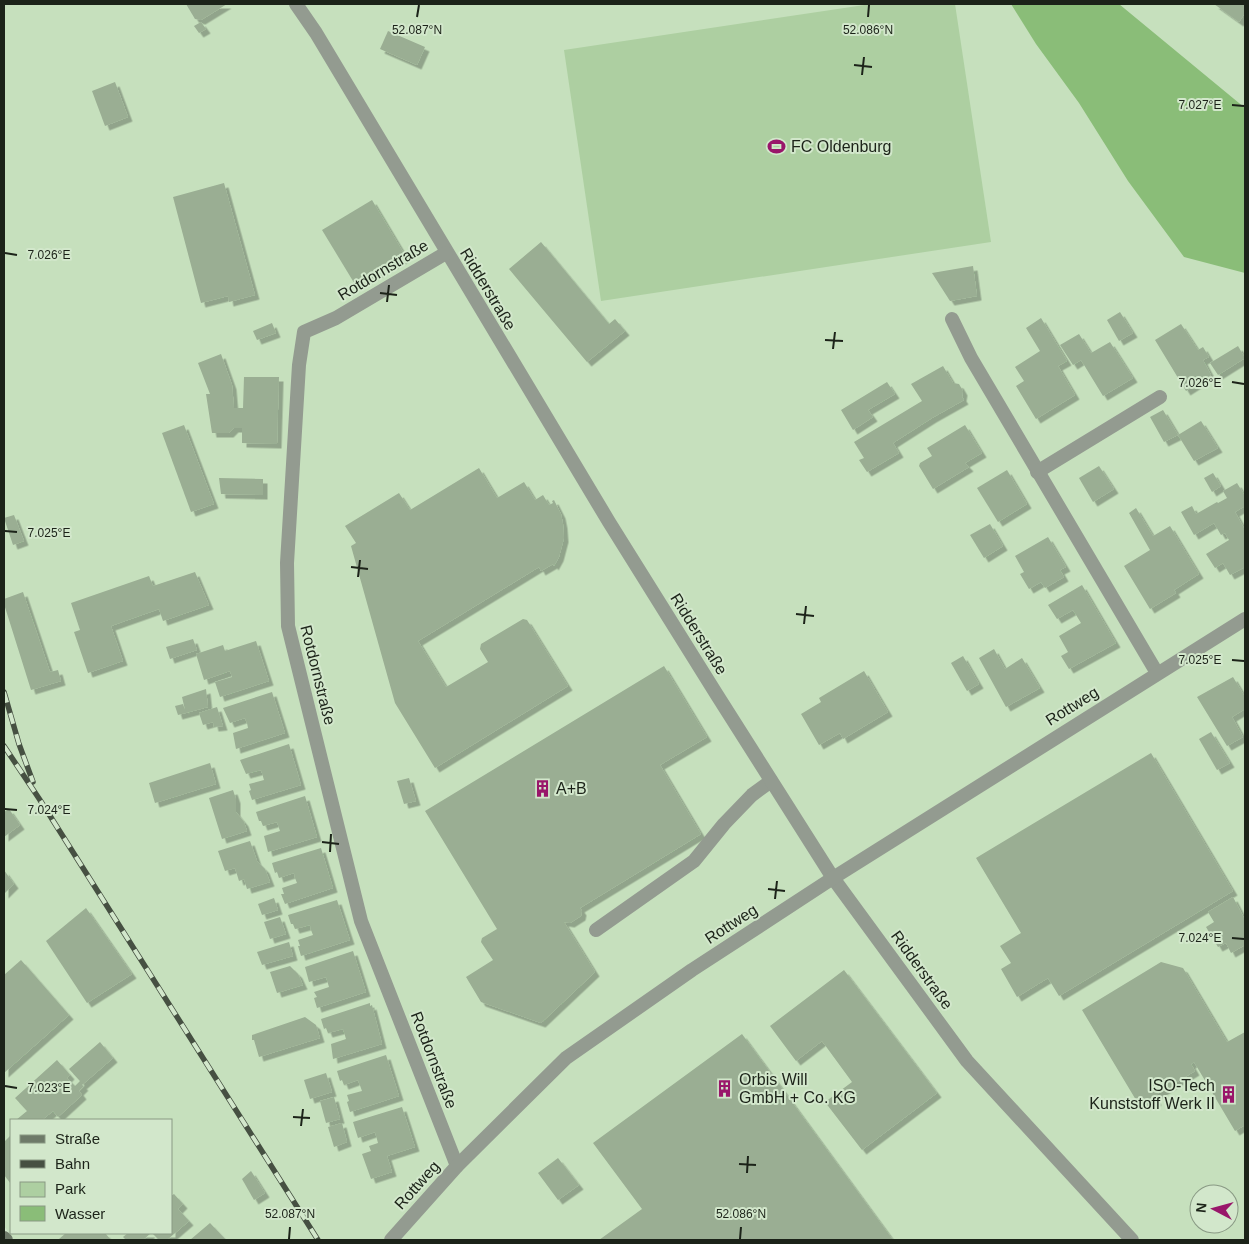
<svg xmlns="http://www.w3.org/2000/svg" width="1249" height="1244" font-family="Arial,sans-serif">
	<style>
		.built { fill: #c6e0bd; fill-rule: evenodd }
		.green { fill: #adcfa1 }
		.water { fill: #8abd78 }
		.building { fill: #9aae93; filter: url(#shadow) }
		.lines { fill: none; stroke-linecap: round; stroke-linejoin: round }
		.service { stroke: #939b90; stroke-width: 14 }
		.minor { stroke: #939b90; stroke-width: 14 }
		.secondary { stroke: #6e7a69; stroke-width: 14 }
		.rail-casing { stroke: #465042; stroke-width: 5.5 }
		.rail { stroke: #d2e7cb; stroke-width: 4; stroke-dasharray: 11; stroke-linecap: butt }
		.ticks { fill: none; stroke: #1c2319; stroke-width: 2 }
		.labels { text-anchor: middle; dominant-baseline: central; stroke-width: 4; stroke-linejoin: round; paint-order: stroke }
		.poi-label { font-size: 16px; fill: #1c2319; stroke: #d2e7cb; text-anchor: start }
		.street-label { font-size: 16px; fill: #1c2319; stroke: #d2e7cb }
		.ticks-label { font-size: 12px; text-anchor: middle; fill: #1c2319; stroke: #d2e7cb; stroke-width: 4; stroke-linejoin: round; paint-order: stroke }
	</style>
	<defs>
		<filter id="shadow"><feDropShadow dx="4.5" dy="4.5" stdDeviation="0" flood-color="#0004"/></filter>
	</defs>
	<rect width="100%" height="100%" fill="#d2e7cb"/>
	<path class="built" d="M4,4h1241v1236h-1231l-10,-14zM11,1120h160v113h-160zM1199,1194h30v30h-30z"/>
	<path class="green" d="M871,4h84l36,238 -390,59 -37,-251z"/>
	<path class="water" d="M1011,4h108l126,104v165l-61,-16 -56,-76 -49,-78 -43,-59z"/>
	<g class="building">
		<path d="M186,4h41l-26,16 -6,-1z"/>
		<path d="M1214,4h31v9l-6,9z"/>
		<path d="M201,22l5,7 -7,4 -5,-7z"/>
		<path d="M388,31l37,16 -8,18 -37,-16z"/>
		<path d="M115,82l13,35 -23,9 -13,-35z"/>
		<path d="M224,183l31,112 -26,7 -1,-6 -27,7 -28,-106z"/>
		<path d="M372,200l34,57 -50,29 -34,-56z"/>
		<path d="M541,242l68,82 6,-5 10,12 -38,31 -78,-93z"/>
		<path d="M973,266l4,30 -27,5 -18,-28z"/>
		<path d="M1120,312l13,21 -14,8 -12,-21z"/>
		<path d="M1041,318l26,43 -9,5 17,29 -39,24 -20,-33 8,-5 -9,-14 25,-16 -14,-23z"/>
		<path d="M272,323l4,10 -19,7 -4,-9z"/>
		<path d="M1181,324l17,26 5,-3 6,10 -6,3 8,15 -25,16 -31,-51z"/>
		<path d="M1079,334l12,19 19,-11 23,36 -30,18 -22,-36 -8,5 -13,-20z"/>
		<path d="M1238,346l7,12 -27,17 -8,-12z"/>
		<path d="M221,354l11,31 2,23h9l1,-31h35l-2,67 -35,-1v-15h-8l-5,5h-17l-6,-39h4l-12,-31z"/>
		<path d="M943,366l10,17 6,1 4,7 -1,6 2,3 -32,18 -39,25 6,10 -32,19 -8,-12 5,-2 -10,-16 68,-41 -11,-17z"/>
		<path d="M887,382l8,12 -27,16 5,7 -20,13 -12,-20z"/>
		<path d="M1163,410l15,25 23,-14 17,27 -24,13 -16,-26 -14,7 -14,-25z"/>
		<path d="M184,425l30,79 -23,8 -29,-79z"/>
		<path d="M965,425l17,28 -17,10 4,4 -36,22 -14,-23 1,-3 12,-7 -5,-8z"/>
		<path d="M1099,466l15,23 -21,13 -14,-24z"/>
		<path d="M479,468l18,30 27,-16 11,18 8,-5 6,10 4,-2 -1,-2 2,-1 7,14 2,10 1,14 -5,19 -5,9 -1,-2 -12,7 -2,-4 -121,74 28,46 42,-25 -8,-13 1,-5 42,-25 4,1 41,66 -133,82 -40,-65 -44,-157 5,-3 -11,-17 54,-33 11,17z"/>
		<path d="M1007,470l20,34 -29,18 -21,-34z"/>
		<path d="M1213,473l8,13 -9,6 -8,-14z"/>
		<path d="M219,478l44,1v16l-42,-1z"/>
		<path d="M1237,483l8,13v10l-10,6 10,18v37l-15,8 -7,-12 -8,5 -9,-14 23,-14 -4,-7 -4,2 -7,-12 -20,12 -13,-23 11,-6 4,8 21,-12 1,1 9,-5 -4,-7z"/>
		<path d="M1136,508l17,28 17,-10 29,48 -25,16 2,3 -26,16 -26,-43 26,-16 -21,-37z"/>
		<path d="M14,515l10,26 -11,4 -9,-27z"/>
		<path d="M990,524l13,22 -19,12 -14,-23z"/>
		<path d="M1048,537l18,30 -6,3 4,7 -19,11 -4,-6 -12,7 -9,-15 4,-2 -9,-16z"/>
		<path d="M195,572l14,33 -46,16 -4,-12 -48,17 12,35 -35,12 -14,-41 6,-2 -9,-27 78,-27 4,10z"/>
		<path d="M1082,585l34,58 -47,26 -8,-13 7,-4 -9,-16 22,-13 -8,-13 -16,9 -9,-14z"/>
		<path d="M23,592l27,80 8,-2 3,11 -30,9 -27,-86v-5z"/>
		<path d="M193,639l4,11 -27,9 -4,-12z"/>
		<path d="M256,641l13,40 -49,16 -5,-15 17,-5 -2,-6 -26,9 -8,-26 27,-9 2,6z"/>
		<path d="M994,649l11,20 17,-11 18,30 -34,19 -27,-49z"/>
		<path d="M963,656l16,28 -12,7 -16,-28z"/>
		<path d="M664,666l43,71 -47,28 41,69 -121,74 2,3 -1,5 -11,7 -6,-1 31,50 -54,51 -60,-21 -15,-25 27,-17 -12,-18 1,-4 15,-9 -72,-118z"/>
		<path d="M864,671l24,41 -45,27 -3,-6 -21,12 -18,-31 20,-12 -2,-4z"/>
		<path d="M1233,677l12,20v12l-13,8 11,20 -16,9 -30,-49z"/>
		<path d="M206,689l2,18 -30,8 -3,-9 8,-2 2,6 -3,-13z"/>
		<path d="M272,692l13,41 -49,16 -3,-16 15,-5 -1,-5 -2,-5 -15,5 -7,-15z"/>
		<path d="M217,707l6,19 -9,1 -1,-5 -10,3 -4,-12z"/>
		<path d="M1211,732l19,31 -13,7 -18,-31z"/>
		<path d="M289,744l12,41 -49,15 -3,-9 2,-1 -2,-6 15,-4 -3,-10 -15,4 -6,-14z"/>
		<path d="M1151,753l82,138 -174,105 -11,-18 -31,19 -16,-28 10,-6 -11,-17 21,-13 -45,-75z"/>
		<path d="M210,763l6,21 -61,19 -6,-20z"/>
		<path d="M409,778l7,23 -12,3 -7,-23z"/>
		<path d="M233,790l3,9v13l8,10 3,9 -25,8 -13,-41z"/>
		<path d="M305,796l12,41 -49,15 -4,-16 16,-5 -3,-9 -14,4 -2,-5h-2l-3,-9z"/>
		<path d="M9,809l11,16 -16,12v-25z"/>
		<path d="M250,841l7,20 8,8 5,13 -23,7 -3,-10 -5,2 -4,-13 -10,3 -7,-20z"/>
		<path d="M321,848l12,40 -48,16 -4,-10h3l-2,-6 15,-5 -2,-5 -1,-5 -15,5 -2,-6 -2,1 -3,-10z"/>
		<path d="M4,870l10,14 -10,10z"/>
		<path d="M1233,897l12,23v25l-14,8 -5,-10 -8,4 -12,-20 8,-5 -6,-10z"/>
		<path d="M274,898l4,12 -16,5 -4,-11z"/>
		<path d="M337,900l13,40 -49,16 -3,-10h2l-2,-6 15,-5 -2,-5 -1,-5 -15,4 -2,-5h-2l-3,-9z"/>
		<path d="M86,908l46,66 -45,29 -41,-62z"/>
		<path d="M280,917l6,17 -16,5 -6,-17z"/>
		<path d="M289,942l4,14 -31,9 -5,-13z"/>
		<path d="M353,951l13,41 -49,16 -3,-10 3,-1 -3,-5 15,-5 -3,-10 -17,5 -4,-15z"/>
		<path d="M21,960l48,55 -65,58v-98z"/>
		<path d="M1161,962l22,6 44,74 18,-10v93l-10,6 -41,-69 -3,2 4,7 -41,25 3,5 -7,5 -3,-6 -8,5 -57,-95z"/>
		<path d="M290,966l8,8 5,11 -26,8 -7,-21z"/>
		<path d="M844,970l93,123 -75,57 -37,-48 27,-20 -30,-41 -26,20 -26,-35z"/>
		<path d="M370,1003v3l2,-1 10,39 -49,15 -2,-15 15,-5 -3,-10 -15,4 -2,-5 -2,1 -3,-10z"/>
		<path d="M305,1017l11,8 4,13 -61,19 -5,-17h-2v-5z"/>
		<path d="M742,1034l151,206h-294l43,-31 -49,-66z"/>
		<path d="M100,1042l13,16 -31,27 2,1 -5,5 3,4 -24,22 -5,-6 -11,9h-26l11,-9 -12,-13 42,-38 13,15 -3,3 8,8 5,-5 -11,-12z"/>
		<path d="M386,1055l13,41 -49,16 -3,-10 2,-1 -2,-6 15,-4 -4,-11 -14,5 -2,-5 -2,1 -3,-10z"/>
		<path d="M326,1073l6,19 -22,7 -6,-19z"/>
		<path d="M334,1097l6,22 -14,4 -6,-22z"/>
		<path d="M402,1107l13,40 -28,9 5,16 -21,7 -9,-25 9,-3 -2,-5 9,-3 -3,-11 -17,6 -5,-16z"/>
		<path d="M342,1123l5,19 -13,5 -6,-20z"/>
		<path d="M11,1135v49l-7,-9v-33z"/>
		<path d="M558,1158l21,27 -21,15 -20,-27z"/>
		<path d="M251,1171l14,22 -11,7 -12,-21z"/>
		<path d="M174,1194l9,10 -5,5 11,12 -22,19h-8l-7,-7h19v-37z"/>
		<path d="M210,1223l16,17h-36z"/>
		<path d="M66,1233h39l6,7h-51l-1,-1z"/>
		<path d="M128,1233h23l-8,7h-17l-3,-3z"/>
	</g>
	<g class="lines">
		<path class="service" d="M596,930l98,-69 30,-37 28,-29 19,-14"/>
		<g class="minor">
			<path d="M296,4l20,29 293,489 108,173 116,183 134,183 165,179"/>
			<path d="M446,253l-110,65 -32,14 -5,33 -12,198 1,63 73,295 96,245"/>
			<path d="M952,319l19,39 186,315"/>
			<path d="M1037,472l123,-75"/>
			<path d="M391,1240l66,-74 109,-108 126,-88 141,-92 412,-259"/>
		</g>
		<path class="secondary" d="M4,1238l2,2"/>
		<defs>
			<g id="rail">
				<path d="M4,692l15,52 14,38"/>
				<path d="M4,746l36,54 278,440"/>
			</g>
		</defs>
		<use href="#rail" class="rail-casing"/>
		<use href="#rail" class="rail"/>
	</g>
	<path class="ticks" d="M417,17l2,-12M868,17l1,-12M854,65l18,2M862,75l2,-18M1232,105l12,1M5,253l12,2M380,293l17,2M387,302l2,-17M825,340l18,1M833,349l2,-17M1232,382l12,2M5,531l12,1M351,567l17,2M358,577l2,-17M796,614l18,2M804,624l2,-18M1232,660l12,1M5,809l12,1M322,842l17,2M330,852l1,-18M768,889l17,2M775,899l2,-18M1232,938l12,1M5,1086l12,2M293,1117l17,1M301,1126l2,-17M739,1164l17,1M747,1173l1,-17M289,1239l1,-12M740,1239l1,-12"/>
	<defs>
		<symbol id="stadium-bare" viewBox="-9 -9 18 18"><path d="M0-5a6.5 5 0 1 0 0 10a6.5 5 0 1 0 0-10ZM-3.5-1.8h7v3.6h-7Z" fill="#99166a" stroke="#d2e7cb" stroke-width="2.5" paint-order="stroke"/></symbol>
		<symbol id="building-bare" viewBox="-9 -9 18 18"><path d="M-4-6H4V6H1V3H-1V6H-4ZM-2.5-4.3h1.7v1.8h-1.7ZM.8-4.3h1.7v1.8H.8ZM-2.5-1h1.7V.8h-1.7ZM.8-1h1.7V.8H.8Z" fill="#99166a" stroke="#d2e7cb" stroke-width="2.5" paint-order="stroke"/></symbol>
	</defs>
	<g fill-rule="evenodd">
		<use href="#stadium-bare" x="764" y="134" width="25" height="25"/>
		<use href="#building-bare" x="530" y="776" width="25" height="25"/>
		<use href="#building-bare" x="712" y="1076" width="25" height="25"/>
		<use href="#building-bare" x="1216" y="1082" width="25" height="25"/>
	</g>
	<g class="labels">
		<g class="poi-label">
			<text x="791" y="146">FC Oldenburg</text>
			<text x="556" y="788">A+B</text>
			<text x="739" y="1079">Orbis Will<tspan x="739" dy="18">GmbH + Co. KG</tspan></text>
			<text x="1215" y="1085" text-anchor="end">ISO-Tech<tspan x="1215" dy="18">Kunststoff Werk II</tspan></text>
		</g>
		<g class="street-label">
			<text transform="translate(383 270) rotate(-31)">Rotdornstraße</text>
			<text transform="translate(488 289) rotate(59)">Ridderstraße</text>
			<text transform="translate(699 634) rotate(58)">Ridderstraße</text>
			<text transform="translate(318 675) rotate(76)">Rotdornstraße</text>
			<text transform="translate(1072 706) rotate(-32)">Rottweg</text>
			<text transform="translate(731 924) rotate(-33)">Rottweg</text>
			<text transform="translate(922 970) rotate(54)">Ridderstraße</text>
			<text transform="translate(434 1060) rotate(69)">Rotdornstraße</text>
			<text transform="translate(417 1185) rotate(-48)">Rottweg</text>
		</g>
	</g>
	<g class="ticks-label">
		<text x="417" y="34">52.087°N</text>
		<text x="868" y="34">52.086°N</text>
		<text x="1200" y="109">7.027°E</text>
		<text x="49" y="259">7.026°E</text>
		<text x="1200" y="387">7.026°E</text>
		<text x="49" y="537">7.025°E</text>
		<text x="1200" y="664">7.025°E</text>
		<text x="49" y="814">7.024°E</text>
		<text x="1200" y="942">7.024°E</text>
		<text x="49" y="1092">7.023°E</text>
		<text x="290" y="1218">52.087°N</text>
		<text x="741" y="1218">52.086°N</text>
	</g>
	<rect width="1249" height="1244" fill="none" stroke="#1c2319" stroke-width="10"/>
	<rect x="10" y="1119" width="162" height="115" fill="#d2e7cb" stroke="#899984"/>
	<rect x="20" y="1135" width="25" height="8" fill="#6e7a69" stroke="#899984"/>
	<text x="55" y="1144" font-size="15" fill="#1c2319">Straße</text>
	<rect x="20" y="1160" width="25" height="8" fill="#465042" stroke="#899984"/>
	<text x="55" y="1169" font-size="15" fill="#1c2319">Bahn</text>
	<rect x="20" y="1182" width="25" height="15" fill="#adcfa1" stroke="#899984"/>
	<text x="55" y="1194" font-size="15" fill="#1c2319">Park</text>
	<rect x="20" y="1206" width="25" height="15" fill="#8abd78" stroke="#899984"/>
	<text x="55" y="1219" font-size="15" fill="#1c2319">Wasser</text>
	<g transform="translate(1214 1209) rotate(276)"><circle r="24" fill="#d2e7cb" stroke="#899984"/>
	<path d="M0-4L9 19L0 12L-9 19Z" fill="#99166a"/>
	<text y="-8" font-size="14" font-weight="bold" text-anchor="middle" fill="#1c2319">N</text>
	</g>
</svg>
